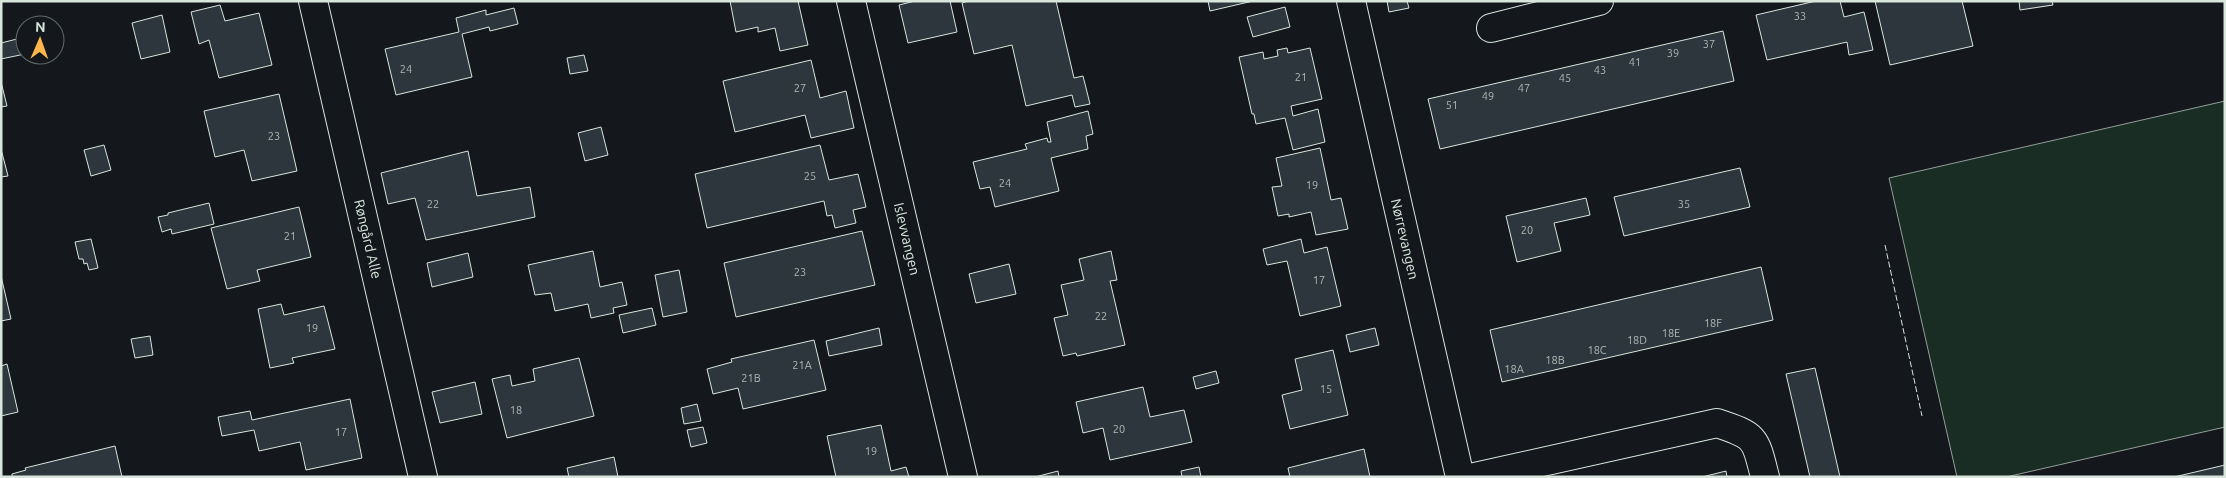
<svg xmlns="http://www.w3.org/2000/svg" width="2226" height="478" font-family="Ubuntu,sans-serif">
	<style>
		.grass { fill: #1a2d24; stroke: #939e99 }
		.building { fill: #2c363c; stroke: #d8e6dc }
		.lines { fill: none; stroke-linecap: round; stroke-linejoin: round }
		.street-casing { stroke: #d8e6dc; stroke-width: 30 }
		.street { stroke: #14181c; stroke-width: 28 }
		.fence { stroke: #d8e6dc; stroke-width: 1; stroke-dasharray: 6 2.5; stroke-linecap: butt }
		.labels { text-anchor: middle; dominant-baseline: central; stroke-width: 4; stroke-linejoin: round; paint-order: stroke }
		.number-label { font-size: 11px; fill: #adbab4 }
		.street-label { font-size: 14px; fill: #d8e6dc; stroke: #14181c }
	</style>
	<rect width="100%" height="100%" fill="#14181c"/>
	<path class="grass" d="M2225,101v326l-219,50h-49l-68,-299z"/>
	<g class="building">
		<path d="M730,1h68l10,44 -28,6 -5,-23 -17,4v-5l-22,5z"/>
		<path d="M915,1h35l7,31 -49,11 -9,-38z"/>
		<path d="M968,1h88l18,77 9,-2 7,28 -15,3 -3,-12 -46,11 -14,-61 -38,9 -12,-51z"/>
		<path d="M1208,1h45l-43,10z"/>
		<path d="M1387,1h20l2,7 -20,4z"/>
		<path d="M1816,1h24l4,16 20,-5 9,38 -24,5 -2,-13 -80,18 -11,-45z"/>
		<path d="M1875,1h87l11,45 -83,19z"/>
		<path d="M2019,1h33l1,4 -33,5z"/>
		<path d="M220,5l5,16 34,-8 13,52 -53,13 -10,-38 -10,4 -8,-32z"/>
		<path d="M1285,7l5,20 -37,10 -6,-20z"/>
		<path d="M514,8l4,16 -28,7 -1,-4 -27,7 10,43 -76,18 -11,-46 74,-17 -3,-14 30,-8v5z"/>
		<path d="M162,15l8,37 -29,7 -9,-36z"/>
		<path d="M1723,31l11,50 -294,68 -12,-50z"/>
		<path d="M25,37v17l-24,5v-16z"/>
		<path d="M1287,48l1,5 22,-5 12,51 -31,7 2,10 25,-7 7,33 -32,8 -8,-32 -29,6 -2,-10h-2l-13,-57 24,-5 1,7 14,-3 -1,-6z"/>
		<path d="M584,55l4,16 -18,3 -3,-16z"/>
		<path d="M811,60l9,38 26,-7 8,37 -43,10 -6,-23 -70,17 -12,-51z"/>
		<path d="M1,82l6,24 -6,1z"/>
		<path d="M279,94l18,77 -45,10 -8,-31 -29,7 -11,-46z"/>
		<path d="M1088,111l5,23 -7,2 2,13 -37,9 8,33 -64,16 -5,-20 -10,2 -7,-27 54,-13 -2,-5 22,-6 1,4h3l-4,-20z"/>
		<path d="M601,127l7,28 -23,6 -7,-28z"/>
		<path d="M104,145l7,25 -20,6 -7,-26z"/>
		<path d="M820,145l9,35 29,-6 8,33 -13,3 3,13 -21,5 -3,-13 -5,1 -3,-15 -117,27 -12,-54z"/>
		<path d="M1320,148l11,52 10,-2 7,31 -32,6 -5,-23 -22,5v-3l-11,2 -6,-29 10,-1 -6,-28z"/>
		<path d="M1,149l7,27 -7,1z"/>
		<path d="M468,151l9,45 53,-9 5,30 -109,23 -11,-42 -27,6 -7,-31z"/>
		<path d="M1740,168l10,39 -126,29 -10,-39z"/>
		<path d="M1586,198l4,17 -36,8 7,28 -44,11 -11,-46z"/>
		<path d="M209,203l5,21 -42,10 -1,-5 -9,3 -4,-15 10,-2v-2z"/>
		<path d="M299,207l12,50 -54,13 3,11 -33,8 -16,-61z"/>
		<path d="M862,231l13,54 -139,32 -12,-54z"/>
		<path d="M91,239l7,29 -9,2 -2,-7 -3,1 -1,-5h-4l-4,-17z"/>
		<path d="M1301,239l3,14 23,-6 14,59 -41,10 -13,-55 -20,4 -4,-16z"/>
		<path d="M593,251l7,36 22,-5 5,23 -14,3 1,5 -23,5 -3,-14 -33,7 -4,-18 -16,2 -7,-30z"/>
		<path d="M1111,251l6,29 -7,1 15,64 -48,11 -1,-3 -13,3 -9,-38 14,-3 -7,-30 23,-5 -5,-21z"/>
		<path d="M468,253l5,24 -41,10 -5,-24z"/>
		<path d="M1009,264l7,30 -40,9 -7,-29z"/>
		<path d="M1761,267l12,53 -271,62 -12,-52z"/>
		<path d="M679,270l8,42 -24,5 -8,-42z"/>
		<path d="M1,276l10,43 -10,2z"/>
		<path d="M281,304l3,11 40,-9 11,43 -43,9 2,5 -24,5 -12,-59z"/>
		<path d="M652,308l4,17 -33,8 -4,-18z"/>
		<path d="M879,328l3,17 -53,11 -3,-15z"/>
		<path d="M1375,328l4,17 -29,7 -4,-17z"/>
		<path d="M150,336l3,19 -18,3 -4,-19z"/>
		<path d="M814,340l12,50 -83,19 -5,-21 -25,6 -6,-25 25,-7 -1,-3z"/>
		<path d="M1333,350l15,65 -58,14 -8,-34 20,-5 -7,-31z"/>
		<path d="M579,358l15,58 -87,22 -15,-59 18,-4 2,11 23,-5 -2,-12z"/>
		<path d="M7,364l11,48 -17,4v-50z"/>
		<path d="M1815,368l25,109h-30l-24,-103z"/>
		<path d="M1216,371l3,12 -23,6 -3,-12z"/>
		<path d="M475,382l7,32 -42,9 -8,-31z"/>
		<path d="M1143,387l7,30 34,-7 8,32 -82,18 -7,-32 -20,5 -7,-31z"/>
		<path d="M350,399l12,59 -56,12 -6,-28 -41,9 -5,-21 -32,6 -4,-19 32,-6 2,9z"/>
		<path d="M697,404l4,17 -17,3 -3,-16z"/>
		<path d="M881,425l10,46 15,-4 3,10h-73l-9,-41z"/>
		<path d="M703,427l4,16 -16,4 -4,-17z"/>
		<path d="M115,446l7,31h-110v-3l14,-4 -1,-2z"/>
		<path d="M1364,449l6,28h-80l-2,-9z"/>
		<path d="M614,457l4,20h-49l-2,-9z"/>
		<path d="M2225,465v12h-51z"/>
		<path d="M1199,467l2,10h-19l-1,-6z"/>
		<path d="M1058,471l1,6h-24z"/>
		<path d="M1726,471l1,6h-25z"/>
	</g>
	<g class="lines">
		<defs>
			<g id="street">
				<path d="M313,1l110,476"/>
				<path d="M851,1l112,476"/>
				<path d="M1351,1l109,476"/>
				<path d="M1491,28l108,-27"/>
				<path d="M1475,477l242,-54c39,13 38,14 48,54"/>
			</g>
		</defs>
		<use href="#street" class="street-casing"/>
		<use href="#street" class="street"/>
		<path class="fence" d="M1885,245l37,171"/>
	</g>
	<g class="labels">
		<g class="number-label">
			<text x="1800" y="16">33</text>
			<text x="1709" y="44">37</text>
			<text x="1673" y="53">39</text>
			<text x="1635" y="62">41</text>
			<text x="406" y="69">24</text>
			<text x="1600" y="70">43</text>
			<text x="1301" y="77">21</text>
			<text x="1565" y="78">45</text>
			<text x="800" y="88">27</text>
			<text x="1524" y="88">47</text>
			<text x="1488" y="96">49</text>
			<text x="1452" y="105">51</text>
			<text x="274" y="136">23</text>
			<text x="810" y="176">25</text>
			<text x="1005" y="183">24</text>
			<text x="1312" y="185">19</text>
			<text x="433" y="204">22</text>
			<text x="1684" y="204">35</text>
			<text x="1527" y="230">20</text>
			<text x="290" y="236">21</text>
			<text x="800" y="272">23</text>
			<text x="1319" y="280">17</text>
			<text x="1101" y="316">22</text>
			<text x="1713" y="323">18F</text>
			<text x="312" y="328">19</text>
			<text x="1671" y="333">18E</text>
			<text x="1637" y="340">18D</text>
			<text x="1597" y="350">18C</text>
			<text x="1555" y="360">18B</text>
			<text x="802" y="365">21A</text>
			<text x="1514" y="369">18A</text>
			<text x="751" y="378">21B</text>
			<text x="1326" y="389">15</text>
			<text x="516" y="410">18</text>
			<text x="1119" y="429">20</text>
			<text x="341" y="432">17</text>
			<text x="871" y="451">19</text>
		</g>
		<g class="street-label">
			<text transform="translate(368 239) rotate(77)">Røngård Alle</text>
			<text transform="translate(907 239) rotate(77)">Islevvangen</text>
			<text transform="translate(1405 239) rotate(77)">Nørrevangen</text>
		</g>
	</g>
	<rect width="2226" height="478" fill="none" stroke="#d8e6dc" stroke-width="5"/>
	<g transform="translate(40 40) rotate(2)"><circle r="24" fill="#14181c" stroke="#626a69"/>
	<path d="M0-4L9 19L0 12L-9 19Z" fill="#ffb74d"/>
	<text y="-8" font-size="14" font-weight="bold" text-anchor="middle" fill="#d8e6dc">N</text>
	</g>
</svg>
